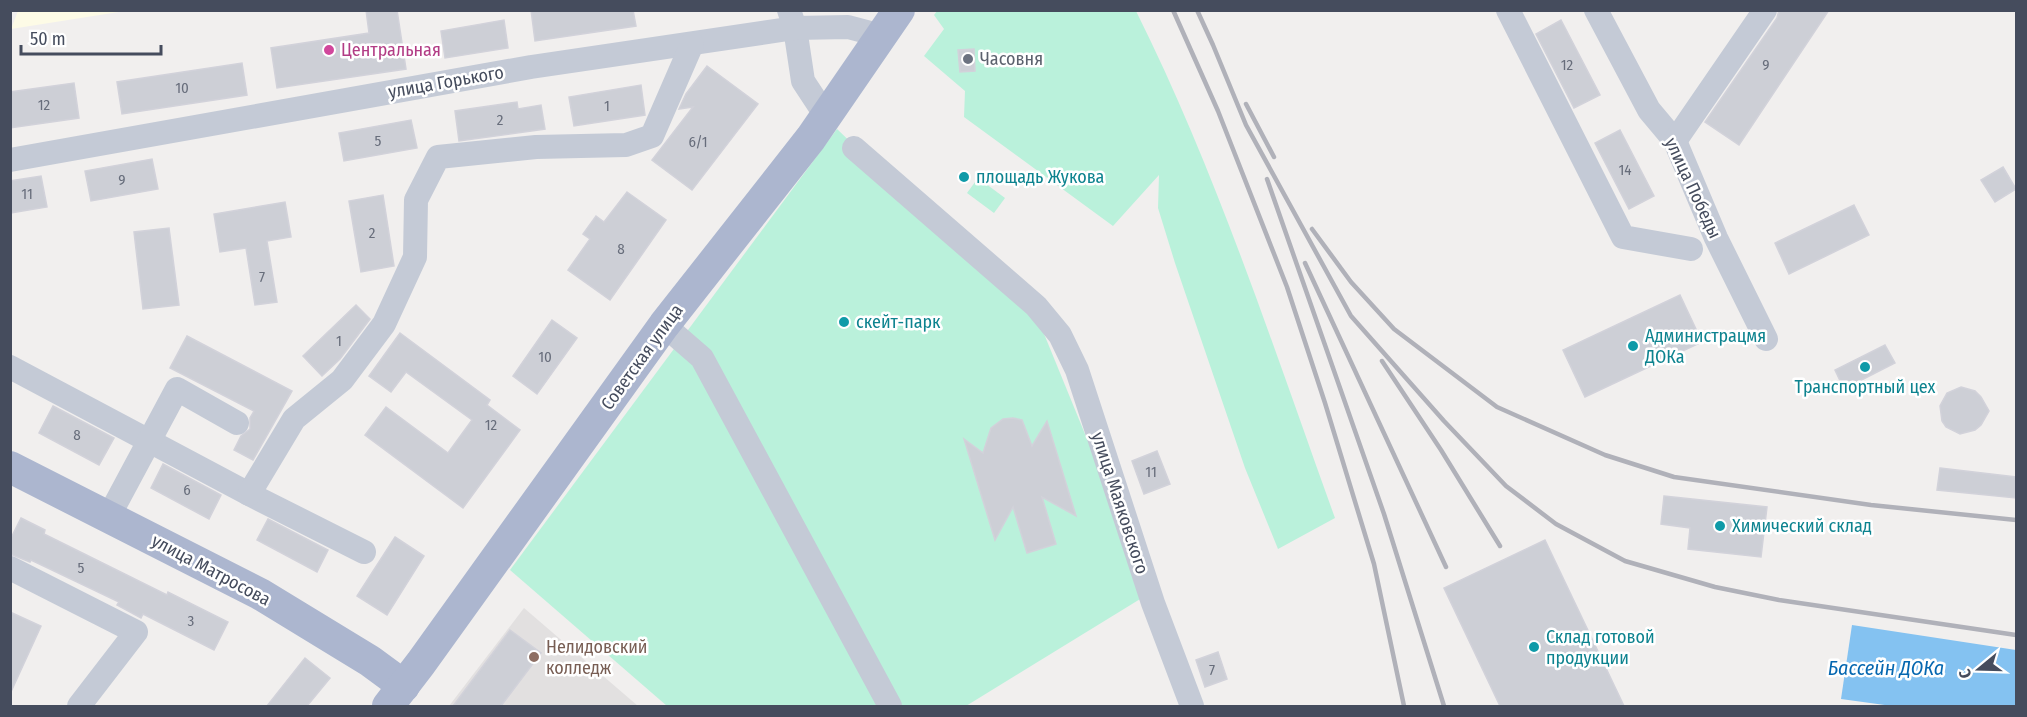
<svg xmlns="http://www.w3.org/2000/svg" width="2027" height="717" font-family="'Fira Sans Condensed',sans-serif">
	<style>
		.commercial { fill: #fdfbe6 }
		.education { fill: #e2e0e0 }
		.green { fill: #baf1db }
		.water { fill: #84c2f1 }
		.building { fill: #cdcfd6; stroke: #d2d2da; stroke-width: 1.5 }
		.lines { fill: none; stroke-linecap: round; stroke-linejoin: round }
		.minor { stroke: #c4cad6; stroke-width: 24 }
		.major { stroke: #acb6cf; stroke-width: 32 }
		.rail { stroke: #b0b1b9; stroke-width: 4.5 }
		.hotel-dot { fill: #d1479c; stroke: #fff; stroke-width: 2 }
		.worship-dot { fill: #6b7280; stroke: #fff; stroke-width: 2 }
		.culture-dot { fill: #0f9aa8; stroke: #fff; stroke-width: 2 }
		.education-dot { fill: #8d6e63; stroke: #fff; stroke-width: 2 }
		.labels { text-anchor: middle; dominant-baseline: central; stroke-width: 5; stroke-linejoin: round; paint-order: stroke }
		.number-label { font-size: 15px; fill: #676d7b }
		.hotel-label { font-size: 18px; fill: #b23c85; stroke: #fff; text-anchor: start }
		.worship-label { font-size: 18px; fill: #5b616d; stroke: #fff; text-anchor: start }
		.street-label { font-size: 18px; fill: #454c5d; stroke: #fff }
		.culture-label { font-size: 18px; fill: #0d838f; stroke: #fff; text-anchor: start }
		.education-label { font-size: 18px; fill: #785e54; stroke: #fff; text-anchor: start }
		.water-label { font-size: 20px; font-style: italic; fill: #0567b0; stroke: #fff }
	</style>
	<rect width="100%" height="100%" fill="#f1efee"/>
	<path class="commercial" d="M18,11v-1l107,1 -114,18z"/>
	<path class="education" d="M524,608l114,98h-189z"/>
	<g class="green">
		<path d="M937,11h199c81,162 137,336 199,507l-57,31 -33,-81 -70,-205 -17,-55 1,-33 -46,51 -149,-109 1,-26 -41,-35 20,-27 -10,-14z"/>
		<path d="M837,129l203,195 110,269 -184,113h-299l-157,-136z"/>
		<path d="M978,178l27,20 -11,15 -27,-20z"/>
	</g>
	<path class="water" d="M1852,625l164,25v56h-124l-51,-7z"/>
	<g class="building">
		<path d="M366,10h31l9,59 -129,19 -6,-40 98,-15z"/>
		<path d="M531,10h102l3,16 -101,15z"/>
		<path d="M1779,10h50l-90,135 -34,-23 72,-104z"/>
		<path d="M504,20l4,28 -63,10 -4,-27z"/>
		<path d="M1561,20l39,75 -26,13 -38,-74z"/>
		<path d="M974,49l1,22 -15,1 -2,-22z"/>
		<path d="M242,63l5,32 -125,19 -5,-32z"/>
		<path d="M707,66l51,38 -66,86 -40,-30 41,-53 -14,2 7,-15z"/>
		<path d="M74,83l5,35 -69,10v-36z"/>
		<path d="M641,85l4,30 -71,11 -5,-29z"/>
		<path d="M517,102l1,7 23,-4 4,24 -86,12 -4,-30z"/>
		<path d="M411,120l6,28 -73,13 -5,-28z"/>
		<path d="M1620,130l34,66 -25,13 -34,-66z"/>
		<path d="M152,159l6,30 -67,12 -6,-30z"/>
		<path d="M2003,167l13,22 -21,13 -14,-22z"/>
		<path d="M41,176l6,31 -37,6v-32z"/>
		<path d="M627,192l39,28 -56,80 -42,-30 22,-31 -7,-5 13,-18 8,6z"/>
		<path d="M383,195l11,71 -33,6 -12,-71z"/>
		<path d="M285,202l6,35 -24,4 10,61 -22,3 -9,-57 -26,4 -6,-38z"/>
		<path d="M1854,205l15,30 -80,39 -14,-31z"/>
		<path d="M169,228l10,77 -36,4 -9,-77z"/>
		<path d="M1680,295l22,47 -117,55 -22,-47z"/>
		<path d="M356,305l14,14 -30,40 -18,17 -19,-20z"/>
		<path d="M552,320l25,18 -40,56 -24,-18z"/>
		<path d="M400,333l90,67 -3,5 33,25 -57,78 -98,-73 21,-28 62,46 24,-33 -66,-48 -15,20 -22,-16z"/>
		<path d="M187,336l105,55 -39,69 -19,-10 7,-14 9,-7v-11l4,-7 -84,-43z"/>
		<path d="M1885,345l10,18 -51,26 -9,-19z"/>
		<path d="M1961,387l14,4 6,6 8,14 -8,14 -6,5 -15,4 -14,-7 -4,-6 -2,-15 7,-13z"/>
		<path d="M53,406l61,32 -15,27 -60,-32z"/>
		<path d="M1013,418l9,2 10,26 15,-25 29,95 -34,-19 14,47 -29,9 -14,-46 -18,33 -31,-101 19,14 8,-25 12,-9z"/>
		<path d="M1157,451l13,33 -26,10 -12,-33z"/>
		<path d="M163,464l58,31 -12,24 -58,-31z"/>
		<path d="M1940,468l76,9v21l-79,-8z"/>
		<path d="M1664,496l103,11 -6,50 -73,-8 2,-21 -29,-4z"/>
		<path d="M21,518l24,12 -1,4 123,61 1,-3 60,30 -14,28 -71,-36 -2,4 -24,-13 2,-3 -88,-42 -1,2 -20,-8v-14z"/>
		<path d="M268,519l60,31 -11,22 -60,-32z"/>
		<path d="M395,537l29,19 -37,59 -30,-19z"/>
		<path d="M1545,540l79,166h-124l-56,-118z"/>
		<path d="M10,612l31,14 -31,68z"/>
		<path d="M510,630l31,23 -40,53h-48z"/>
		<path d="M1218,652l9,27 -22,8 -9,-27z"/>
		<path d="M305,658l25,20 -23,28h-40z"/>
	</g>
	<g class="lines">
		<g class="minor">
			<path d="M789,10l6,18 8,53 23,35"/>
			<path d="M1508,10l115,227 68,12"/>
			<path d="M1596,10l53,100 26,31 41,97 50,101"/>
			<path d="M1675,141l90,-131"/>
			<path d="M854,148l182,158 24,29 17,35 76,233 39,103"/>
			<path d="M10,160l521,-93 264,-39 53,-1 34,9"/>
			<path d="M664,325l38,33 188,348"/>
			<path d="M10,367l239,127 115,58"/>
			<path d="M249,494l45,-75 48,-39 42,-56 31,-67 1,-57 22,-43 98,-10 90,-2 26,-9 40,-92"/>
			<path d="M109,516l68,-127 60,34"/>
			<path d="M10,568l126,64 -57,74"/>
		</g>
		<g class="major">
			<path d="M10,467l250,127 110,67 34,25"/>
			<path d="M388,706l33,-43 243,-338 147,-187 88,-128"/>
		</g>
		<g class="rail">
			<path d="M1173,10l45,101 69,176 38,116 49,161 30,142"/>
			<path d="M1197,10l16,35 33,80 105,191 93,105 62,65 50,38 69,37 90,26 64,13 237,35"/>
			<path d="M1246,104l28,53"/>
			<path d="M1267,179l117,335 60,192"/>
			<path d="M1312,229l39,53 43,47 103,78 108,48 69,22 197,28 145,15"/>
			<path d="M1305,263l141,304"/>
			<path d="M1382,361l59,89 59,96"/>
		</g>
	</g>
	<circle class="hotel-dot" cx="329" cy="50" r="6"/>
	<circle class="worship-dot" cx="968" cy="59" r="6"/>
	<g class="culture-dot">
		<circle cx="964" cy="177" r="6"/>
		<circle cx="844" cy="322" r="6"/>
		<circle cx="1633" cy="346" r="6"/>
		<circle cx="1865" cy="367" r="6"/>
		<circle cx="1720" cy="526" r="6"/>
		<circle cx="1534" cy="647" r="6"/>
	</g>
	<circle class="education-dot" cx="534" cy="657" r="6"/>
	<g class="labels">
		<g class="number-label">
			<text x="1567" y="65">12</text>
			<text x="1766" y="65">9</text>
			<text x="182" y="88">10</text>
			<text x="44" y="105">12</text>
			<text x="607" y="106">1</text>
			<text x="500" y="120">2</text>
			<text x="378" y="141">5</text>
			<text x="698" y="142">6/1</text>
			<text x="1625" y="170">14</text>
			<text x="122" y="180">9</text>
			<text x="27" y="194">11</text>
			<text x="372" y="233">2</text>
			<text x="621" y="249">8</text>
			<text x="262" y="277">7</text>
			<text x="339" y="341">1</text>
			<text x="545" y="357">10</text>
			<text x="491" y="425">12</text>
			<text x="77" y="435">8</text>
			<text x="1151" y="472">11</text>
			<text x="187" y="490">6</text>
			<text x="81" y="568">5</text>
			<text x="191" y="621">3</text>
			<text x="1212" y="670">7</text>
		</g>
		<g class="hotel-label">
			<text x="341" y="50">Центральная</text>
		</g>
		<g class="worship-label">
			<text x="980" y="59">Часовня</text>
		</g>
		<g class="street-label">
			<text transform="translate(446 82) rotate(-10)">улица Горького</text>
			<text transform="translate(1693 188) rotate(65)">улица Победы</text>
			<text transform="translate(642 357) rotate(-54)">Советская улица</text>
			<text transform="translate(1120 503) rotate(72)">улица Маяковского</text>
			<text transform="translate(211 570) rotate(28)">улица Матросова</text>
		</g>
		<g class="culture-label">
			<text x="976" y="177">площадь Жукова</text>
			<text x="856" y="322">скейт-парк</text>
			<text x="1645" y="336">Администрацмя<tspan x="1645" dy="21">ДОКа</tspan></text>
			<text x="1865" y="387" text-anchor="middle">Транспортный цех</text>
			<text x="1732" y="526">Химический склад</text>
			<text x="1546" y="637">Склад готовой<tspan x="1546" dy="21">продукции</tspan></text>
		</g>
		<g class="education-label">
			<text x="546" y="647">Нелидовский<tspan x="546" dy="21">колледж</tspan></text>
		</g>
		<g class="water-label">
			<text x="1886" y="668">Бассейн ДОКа</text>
		</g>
	</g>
	<rect width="2027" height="717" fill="none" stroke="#454c5d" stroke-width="24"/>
	<g transform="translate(1979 669) rotate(251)" stroke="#ffffff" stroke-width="4.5" paint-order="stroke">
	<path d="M0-4.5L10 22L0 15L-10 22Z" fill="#454c5d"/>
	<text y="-9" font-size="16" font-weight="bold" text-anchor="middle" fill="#454c5d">С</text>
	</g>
	<path d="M21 45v9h140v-9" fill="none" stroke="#454c5d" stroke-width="3"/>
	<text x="30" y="45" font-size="18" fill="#454c5d" stroke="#ffffff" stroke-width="4.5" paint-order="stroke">50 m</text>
</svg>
